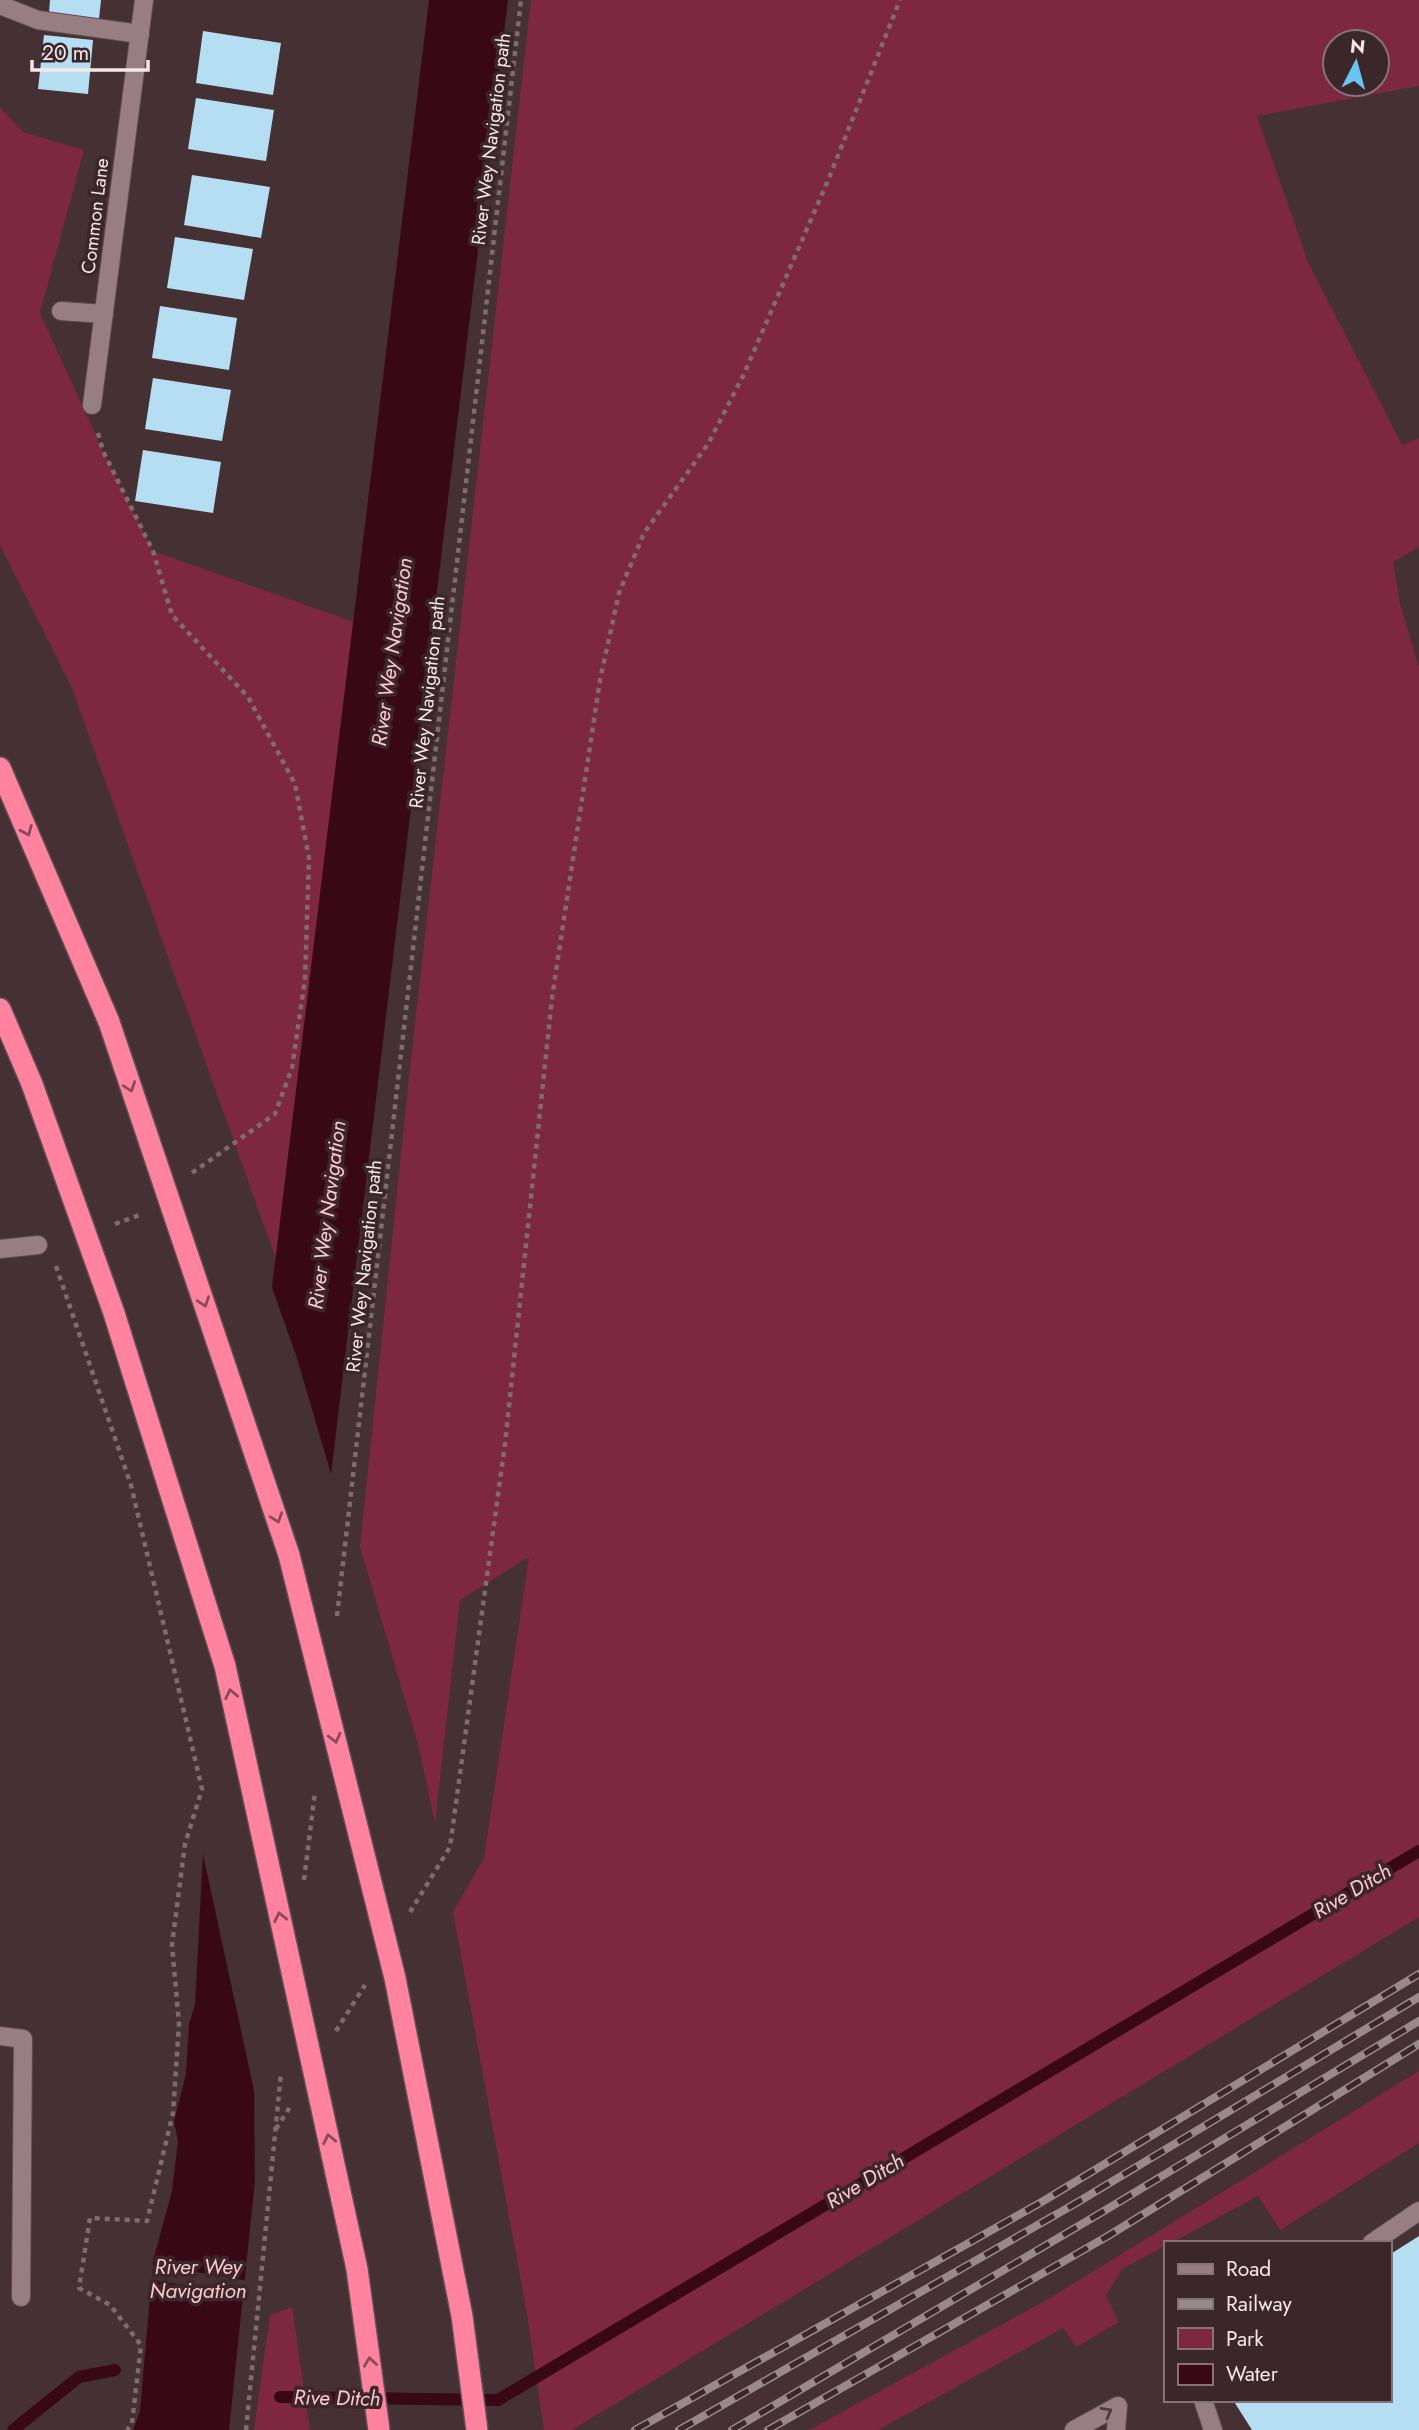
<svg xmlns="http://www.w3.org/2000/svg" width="1419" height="2430" font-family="Jost,sans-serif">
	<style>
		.green { fill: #7e2740; fill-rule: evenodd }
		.water { fill: #390817 }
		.pier { fill: #453034 }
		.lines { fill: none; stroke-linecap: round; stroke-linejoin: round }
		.stream { stroke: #390817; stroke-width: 12 }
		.building { fill: #b6def3 }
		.service-casing { stroke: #604e51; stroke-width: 20 }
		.minor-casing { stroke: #604e51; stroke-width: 20 }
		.motorway-casing { stroke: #604e51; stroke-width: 24 }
		.path { stroke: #7f6c6f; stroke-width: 4.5; stroke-dasharray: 5 5; stroke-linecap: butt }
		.service { stroke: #977e82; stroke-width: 18 }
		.minor { stroke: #977e82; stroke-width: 18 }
		.motorway { stroke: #ff829f; stroke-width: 21 }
		.rail-casing { stroke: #9a898c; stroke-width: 8 }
		.rail { stroke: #3b262a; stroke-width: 5; stroke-dasharray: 16; stroke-linecap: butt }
		.motorway-bridge-casing { stroke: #604e51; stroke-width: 24; stroke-linecap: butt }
		.motorway-bridge { stroke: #ff829f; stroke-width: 21 }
		.oneway { stroke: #894b59 }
		.oneway2 { stroke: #523c40 }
		.labels { text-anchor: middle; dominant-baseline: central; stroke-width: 7; stroke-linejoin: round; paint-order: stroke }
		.street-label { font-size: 19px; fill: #f5e7e9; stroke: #3b262a }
		.water-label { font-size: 21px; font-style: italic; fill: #fec8d1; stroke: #3b262a }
	</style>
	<rect width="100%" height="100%" fill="#453034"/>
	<g class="green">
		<path d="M531,0h888v86l-162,30 51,146 94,183 17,-7v109l-26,15 7,42 19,63v1250l-847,513h-28l-17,-116 -74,-402 31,-54 45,-301 -69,43 -25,223 -17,-79 -58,-197 50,-479zM1335,42h42v42h-42z"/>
		<path d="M0,107l23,25 61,18 -44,163 63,138 50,100 201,71 -78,637 -204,-571 -72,-143z"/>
		<path d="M1419,2071v72l-139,87 -22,-34 -87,47h-6v3l-43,23 -16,27 13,26 -42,25 -14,-19 -185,102h-69l236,-129z"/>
		<path d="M292,2307l18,123h-56l16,-115z"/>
	</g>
	<path class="water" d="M429,0h79l-179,1491 -75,587 1,103 -26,249h-96l7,-19 13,-150 19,-70 6,-50 -4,-20 12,-47 3,-50 6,-20 8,-151z"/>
	<g class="pier">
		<path d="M270,1282l26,73 38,129 -77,595 1,30 -57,-264z"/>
		<path d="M150,2264l98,17 -1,15 -99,-17z"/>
	</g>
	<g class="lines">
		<g class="stream">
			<path d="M280,2397l218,3 921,-549"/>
			<path d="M13,2430l66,-53 36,-7"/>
		</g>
	</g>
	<g class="building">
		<path d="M50,0h51l-2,19 -50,-6z"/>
		<path d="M203,31l78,12 -8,52 -77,-12z"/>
		<path d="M44,35l49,5 -5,54 -50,-5z"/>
		<path d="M196,98l78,12 -8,51 -78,-12z"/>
		<path d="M192,175l78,12 -9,51 -77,-13z"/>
		<path d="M175,237l78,12 -9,51 -77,-12z"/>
		<path d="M160,306l77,12 -8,52 -77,-12z"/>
		<path d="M153,378l78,12 -9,51 -77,-12z"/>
		<path d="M143,450l78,12 -8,51 -78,-12z"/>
		<path d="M1419,2236v194h-167l-19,-30h156v-145z"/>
	</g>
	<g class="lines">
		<defs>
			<g id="service">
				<path d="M61,311l43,3"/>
				<path d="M0,1249l38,-4"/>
				<path d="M0,2036l23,3 -2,258"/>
				<path d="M1372,2243l47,-32"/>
				<path d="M1203,2400l10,30"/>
				<path d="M1074,2430l44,-24 -2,24"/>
			</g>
			<g id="minor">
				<path d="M0,5l38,15 102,14"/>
				<path d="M92,405l52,-405"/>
			</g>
			<g id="motorway">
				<path d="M0,768l109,254"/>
				<path d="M0,1009l32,75"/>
			</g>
		</defs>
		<use href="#service" class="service-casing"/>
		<use href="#minor" class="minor-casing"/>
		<use href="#motorway" class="motorway-casing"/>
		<g class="path">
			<path d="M98,433l5,18 50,100 19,64 76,82 47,87 14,74 -4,121 -13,89 -17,46 -83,59"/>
			<path d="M115,1224l27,-10"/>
			<path d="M56,1266l75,219 71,304 -17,55 -13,101 7,79 -6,89 -26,108 -57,-3 -11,70 31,17 31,40 -9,78 -5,7"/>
			<path d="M337,1616l184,-1616"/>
			<path d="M304,1880l11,-88"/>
			<path d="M410,1912l40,-65 55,-403 47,-446 48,-318 19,-87 25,-60 64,-89 36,-70 85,-196 71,-178"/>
			<path d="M336,2031l29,-46"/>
			<path d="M276,2129l14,-22"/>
			<path d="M246,2430l35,-357"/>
		</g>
		<use href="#service" class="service"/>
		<use href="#minor" class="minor"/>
		<use href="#motorway" class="motorway"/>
		<defs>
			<g id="rail">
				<path d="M635,2430l405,-227 379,-229"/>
				<path d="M679,2430l399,-228 341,-205"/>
				<path d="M732,2430l372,-219 315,-190"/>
				<path d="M768,2430l340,-194 311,-192"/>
			</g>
		</defs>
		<use href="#rail" class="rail-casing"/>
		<use href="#rail" class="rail"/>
		<defs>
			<g id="motorway-bridge">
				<path d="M109,1022l180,533 106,423 67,338 15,114"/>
				<path d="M32,1084l82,229 111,353 132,603 22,161"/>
			</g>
		</defs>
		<use href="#motorway-bridge" class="motorway-bridge-casing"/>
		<use href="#motorway-bridge" class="motorway-bridge"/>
	</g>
	<defs><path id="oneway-chevron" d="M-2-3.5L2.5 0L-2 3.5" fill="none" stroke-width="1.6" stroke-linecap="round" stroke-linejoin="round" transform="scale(1.75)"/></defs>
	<g class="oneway">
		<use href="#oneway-chevron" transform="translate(27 831) rotate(67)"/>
		<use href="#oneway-chevron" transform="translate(130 1087) rotate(71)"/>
		<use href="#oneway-chevron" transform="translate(204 1302) rotate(71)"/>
		<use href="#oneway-chevron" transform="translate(277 1518) rotate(71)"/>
		<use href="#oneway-chevron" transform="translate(231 1694) rotate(-102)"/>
		<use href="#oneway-chevron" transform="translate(335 1738) rotate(76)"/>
		<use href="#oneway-chevron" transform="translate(280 1917) rotate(-102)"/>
		<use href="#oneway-chevron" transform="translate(329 2139) rotate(-102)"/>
		<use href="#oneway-chevron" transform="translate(370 2362) rotate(-98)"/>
	</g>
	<use class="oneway2" href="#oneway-chevron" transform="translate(1107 2412) rotate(-29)"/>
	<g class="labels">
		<g class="street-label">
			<text transform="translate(491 139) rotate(-83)">River Wey Navigation path</text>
			<text transform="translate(95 216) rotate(-83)">Common Lane</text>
			<text transform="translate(427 702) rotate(-84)">River Wey Navigation path</text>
			<text transform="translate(364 1266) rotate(-84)">River Wey Navigation path</text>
		</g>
		<g class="water-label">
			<text transform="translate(392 652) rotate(-82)">River Wey Navigation</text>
			<text transform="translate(327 1215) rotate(-83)">River Wey Navigation</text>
			<text transform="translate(1352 1891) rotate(-31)">Rive Ditch</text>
			<text transform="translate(865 2181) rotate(-31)">Rive Ditch</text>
			<text x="198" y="2267">River Wey<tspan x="198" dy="24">Navigation</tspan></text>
			<text transform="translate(337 2398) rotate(1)">Rive Ditch</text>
		</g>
	</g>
	<rect x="1164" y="2241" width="228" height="161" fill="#3b262a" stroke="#857376" stroke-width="2"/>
	<rect x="1178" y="2264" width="35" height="10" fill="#977e82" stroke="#857376" stroke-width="2"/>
	<text x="1226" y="2276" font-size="21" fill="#f5e7e9">Road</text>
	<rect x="1178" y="2299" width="35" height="10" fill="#9a898c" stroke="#857376" stroke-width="2"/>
	<text x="1226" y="2311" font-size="21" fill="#f5e7e9">Railway</text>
	<rect x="1178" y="2328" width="35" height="21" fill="#7e2740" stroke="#857376" stroke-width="2"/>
	<text x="1226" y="2346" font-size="21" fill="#f5e7e9">Park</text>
	<rect x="1178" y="2364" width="35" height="21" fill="#390817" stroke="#857376" stroke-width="2"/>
	<text x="1226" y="2381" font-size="21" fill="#f5e7e9">Water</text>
	<g transform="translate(1356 63) rotate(6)"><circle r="33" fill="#3b262a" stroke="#857376" stroke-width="2"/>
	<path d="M0-5L12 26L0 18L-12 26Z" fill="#68c4f0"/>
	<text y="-10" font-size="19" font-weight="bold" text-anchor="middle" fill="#f5e7e9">N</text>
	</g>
	<path d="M32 60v10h116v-10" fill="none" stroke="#f5e7e9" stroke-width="3.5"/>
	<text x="42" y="60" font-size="21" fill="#f5e7e9" stroke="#3b262a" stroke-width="5" paint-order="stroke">20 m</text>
</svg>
